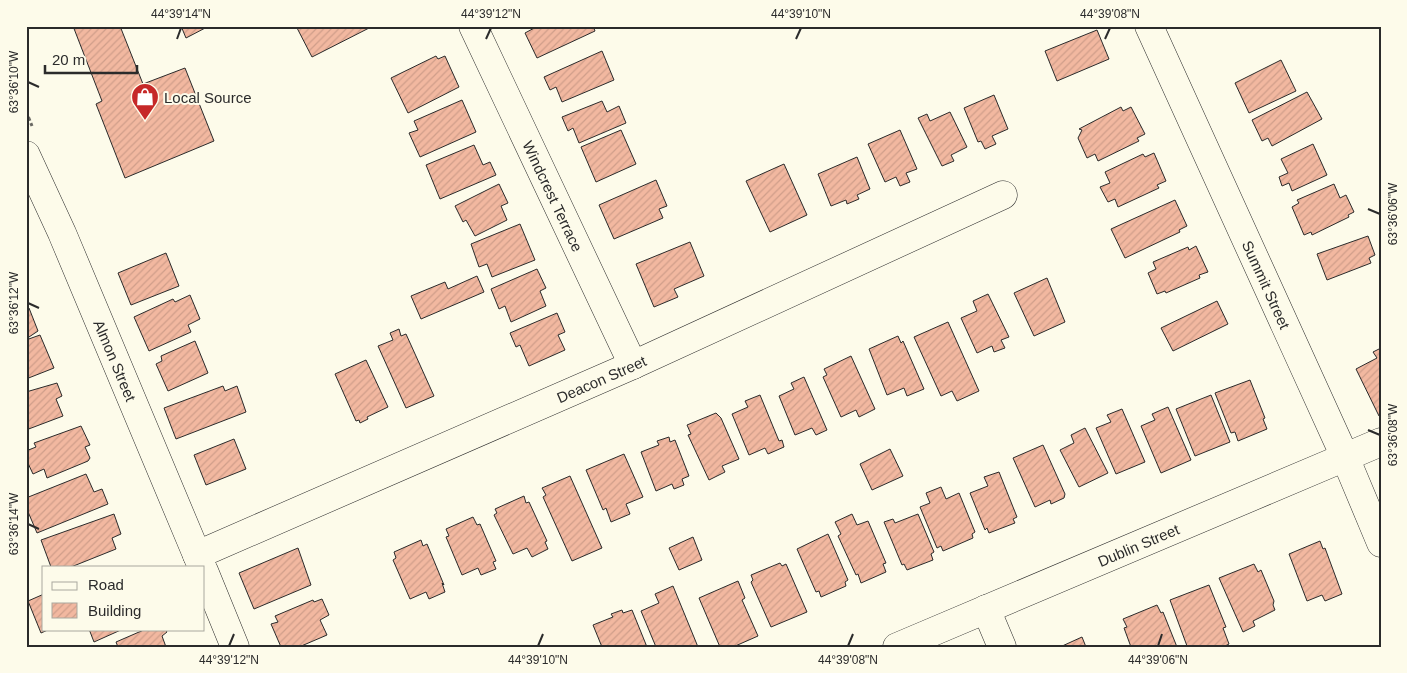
<svg xmlns="http://www.w3.org/2000/svg" width="1407" height="673" font-family="Helvetica,sans-serif">
	<style>
		.building { fill: url(#building-hatch); stroke: #2b2b2b }
		.lines { fill: none; stroke-linecap: round; stroke-linejoin: round }
		.minor-casing { stroke: #2b2b2b; stroke-width: 29 }
		.tertiary-casing { stroke: #2b2b2b; stroke-width: 29 }
		.path { stroke: #6a6964; stroke-width: 3; stroke-dasharray: 4 2.5; stroke-linecap: butt }
		.minor { stroke: #fdfbea; stroke-width: 28 }
		.tertiary { stroke: #fdfbea; stroke-width: 28 }
		.ticks { fill: none; stroke: #2b2b2b; stroke-width: 2 }
		.labels { text-anchor: middle; dominant-baseline: central; stroke-width: 4; stroke-linejoin: round; paint-order: stroke }
		.poi-label { font-size: 15px; fill: #2b2b2b; stroke: #fdfbea; text-anchor: start }
		.street-label { font-size: 15px; fill: #2b2b2b; stroke: #fdfbea }
		.neatline { fill: none; stroke: #2b2b2b; stroke-width: 2 }
		.ticks-label { font-size: 12px; text-anchor: middle; fill: #2b2b2b }
	</style>
	<defs>
		<pattern id="building-hatch" width="6" height="6" patternUnits="userSpaceOnUse" patternTransform="scale(1.25)"><rect width="6" height="6" fill="#f2b8a0"/><path d="M-1 1l2-2M0 6l6-6M5 7l2-2" fill="none" stroke="#d09e8a"/></pattern>
	</defs>
	<rect width="100%" height="100%" fill="#fdfbea"/>
	<g class="building">
		<path d="M73,26h47l23,58 42,-16 29,73 -89,37 -29,-74 6,-3z"/>
		<path d="M181,26h28l-23,12z"/>
		<path d="M296,26h77l-61,31z"/>
		<path d="M538,26h55l2,5 -58,27 -12,-25z"/>
		<path d="M1097,30l12,29 -52,22 -12,-30z"/>
		<path d="M602,51l12,29 -52,22 -6,-15 -6,3 -6,-13z"/>
		<path d="M436,56l2,3 7,-3 14,31 -51,26 -17,-35z"/>
		<path d="M1281,60l15,31 -47,22 -14,-30z"/>
		<path d="M1307,92l15,27 -50,27 -4,-8 -6,3 -10,-21z"/>
		<path d="M994,95l14,34 -16,7 4,8 -11,5 -4,-8 -3,1 -14,-34z"/>
		<path d="M462,100l14,32 -56,25 -11,-24 9,-3 -4,-9z"/>
		<path d="M602,101l5,11 12,-6 7,17 -47,20 -6,-15 -5,3 -6,-14z"/>
		<path d="M1121,107l2,4 8,-4 14,27 -8,4 2,3 -41,20 -3,-7 -8,4 -9,-20 4,-8 -3,-1z"/>
		<path d="M950,112l17,35 -16,8 3,6 -12,5 -24,-48 9,-4 3,7z"/>
		<path d="M621,130l15,34 -40,18 -15,-35z"/>
		<path d="M900,130l17,39 -11,4 4,9 -10,4 -4,-9 -11,5 -17,-38z"/>
		<path d="M1313,144l14,31 -35,16 -3,-8 -7,3 -3,-9 9,-4 -7,-14z"/>
		<path d="M474,145l9,20 7,-3 6,13 -56,24 -14,-34z"/>
		<path d="M1154,153l12,28 -9,4 2,3 -41,19 -3,-8 -7,3 -8,-15 10,-4 -5,-11 38,-18 2,3z"/>
		<path d="M857,157l13,32 -13,6 2,4 -12,5 -1,-4 -15,6 -13,-32z"/>
		<path d="M784,164l23,51 -37,17 -24,-51z"/>
		<path d="M656,180l11,26 -8,3 4,9 -49,21 -15,-34z"/>
		<path d="M499,184l9,19 -7,3 6,14 -32,16 -9,-16 -3,2 -8,-16z"/>
		<path d="M1334,184l6,14 6,-3 8,17 -6,3 1,2 -37,18 -1,-3 -7,3 -12,-28 7,-4 -2,-3z"/>
		<path d="M1175,200l12,26 -8,4 1,2 -55,26 -14,-29z"/>
		<path d="M520,224l15,36 -43,17 -5,-13 -8,3 -8,-23z"/>
		<path d="M1368,236l7,19 -6,3 2,5 -44,17 -10,-26z"/>
		<path d="M690,242l14,34 -30,13 4,8 -24,10 -18,-43z"/>
		<path d="M1196,246l12,26 -9,3 1,3 -34,15 -1,-2 -8,3 -9,-21 8,-4 -3,-7 35,-15 1,3z"/>
		<path d="M166,253l13,33 -48,19 -13,-32z"/>
		<path d="M537,269l9,19 -6,3 6,15 -35,16 -6,-16 -6,3 -8,-20z"/>
		<path d="M477,276l7,16 -63,27 -10,-23 34,-14 3,7z"/>
		<path d="M1047,278l18,44 -31,14 -20,-43z"/>
		<path d="M988,294l21,43 -8,3 4,8 -11,4 -2,-6 -15,7 -16,-35 16,-7 -4,-10z"/>
		<path d="M190,295l10,24 -12,6 3,7 -42,19 -15,-34 39,-18 2,3z"/>
		<path d="M1217,301l11,23 -55,27 -12,-23z"/>
		<path d="M29,308l9,23 -12,8v-30z"/>
		<path d="M557,313l8,19 -7,3 7,15 -36,16 -9,-21 -4,2 -6,-14z"/>
		<path d="M948,322l31,69 -22,10 -5,-10 -11,5 -27,-59z"/>
		<path d="M399,329l2,7 5,-2 28,62 -28,12 -28,-62 15,-6 -3,-7z"/>
		<path d="M40,335l14,33 -28,11v-39z"/>
		<path d="M898,336l3,7 2,-2 21,48 -17,7 -3,-8 -17,7 -18,-46z"/>
		<path d="M195,341l13,32 -40,18 -12,-27 6,-3 -1,-5z"/>
		<path d="M1381,348v67l-2,1 -23,-47 21,-11 -4,-6z"/>
		<path d="M851,356l24,53 -16,8 -3,-7 -15,7 -18,-40 4,-2 -3,-6z"/>
		<path d="M366,360l22,47 -21,10 1,2 -8,4 -1,-3 -3,1 -21,-47z"/>
		<path d="M804,377l23,53 -11,5 -4,-7 -17,7 -16,-39 15,-7 -3,-6z"/>
		<path d="M1250,380l15,38 -2,1 4,10 -29,12 -3,-9 -4,1 -16,-40z"/>
		<path d="M57,383l5,13 -6,3 7,17 -37,14v-38z"/>
		<path d="M223,386l2,5 12,-5 9,26 -70,27 -12,-31z"/>
		<path d="M760,395l19,46 3,-1 2,7 -16,7 -3,-6 -16,7 -17,-41 16,-7 -3,-6z"/>
		<path d="M1211,395l19,47 -35,14 -19,-47z"/>
		<path d="M1168,407l23,53 -30,13 -20,-47 14,-6 -3,-6z"/>
		<path d="M1122,409l23,53 -29,12 -20,-46 15,-6 -4,-7z"/>
		<path d="M716,413l5,5 18,41 -17,7 3,6 -16,8 -21,-45 3,-1 -4,-9z"/>
		<path d="M81,426l9,19 -5,2 5,11 -2,3 -41,17 -3,-9 -11,5 -7,-15v-8l10,-4 -2,-4z"/>
		<path d="M1085,428l23,45 -29,14 -19,-37 14,-7 -3,-8z"/>
		<path d="M669,437l1,5 5,-2 14,36 -7,3 2,6 -10,4 -2,-5 -16,7 -15,-39 18,-7 -2,-4z"/>
		<path d="M234,439l12,30 -40,16 -12,-30z"/>
		<path d="M1043,445l22,49 -1,4 -13,6 -1,-4 -15,7 -22,-49z"/>
		<path d="M890,449l13,27 -31,14 -12,-26z"/>
		<path d="M624,454l19,43 -17,7 4,10 -19,8 -5,-14 -3,2 -17,-40z"/>
		<path d="M999,472l18,45 -4,2 2,4 -26,10 -2,-5 -2,2 -15,-37 18,-7 -4,-9z"/>
		<path d="M86,474l8,18 8,-3 6,15 -71,29 -11,-26v-9z"/>
		<path d="M570,476l32,72 -30,13 -29,-64 3,-2 -4,-7z"/>
		<path d="M941,487l5,12 13,-6 16,39 -3,2 1,4 -30,13 -2,-5 -4,2 -17,-41 10,-4 -4,-10z"/>
		<path d="M524,496l2,7 3,-1 18,39 -2,1 3,7 -16,8 -5,-9 -14,6 -19,-39 3,-2 -2,-4z"/>
		<path d="M114,514l7,20 -9,4 4,11 -45,18h-20l-10,-27z"/>
		<path d="M852,514l5,11 11,-4 18,42 -3,1 3,8 -25,11 -3,-9 -2,1 -18,-39 3,-2 -6,-12z"/>
		<path d="M918,514l16,38 -3,2 2,6 -26,10 -3,-6 -2,1 -18,-43 9,-3 2,4z"/>
		<path d="M473,517l4,8 3,-1 16,37 -3,1 3,7 -15,6 -3,-7 -16,7 -16,-38 3,-1 -3,-7z"/>
		<path d="M828,534l20,46 -3,2 1,4 -25,11 -2,-6 -3,1 -19,-43z"/>
		<path d="M693,537l9,23 -23,10 -10,-22z"/>
		<path d="M421,540l2,6 4,-2 17,41 -2,-2 3,9 -16,7 -3,-7 -16,7 -17,-39 3,-2 -2,-6z"/>
		<path d="M1320,541l3,8 2,-1 17,46 -17,7 -3,-6 -15,6 -18,-47z"/>
		<path d="M298,548l13,37 -57,24 -15,-36z"/>
		<path d="M780,563l2,3 4,-2 21,48 -36,15 -20,-45 2,-2 -2,-5z"/>
		<path d="M1254,564l4,8 3,-2 13,31 -1,4 2,5 -22,11 2,5 -12,6 -24,-54z"/>
		<path d="M738,581l7,17 -3,2 16,36 -25,11h-13l-21,-49z"/>
		<path d="M1209,585l17,42 -3,1 6,16 -6,3 -36,-1 -17,-46z"/>
		<path d="M673,586l25,61h-42l-15,-36 18,-8 -4,-9z"/>
		<path d="M44,594v35h6l-9,4 -13,-32z"/>
		<path d="M322,599l7,16 -9,5 7,15 -28,12h-18l-10,-23 7,-2 -3,-6 38,-16 1,2z"/>
		<path d="M1157,605l4,8 2,-1 14,35h-46l-7,-19 3,-1 -4,-8z"/>
		<path d="M622,610l1,3 9,-3 15,37h-45l-9,-22 20,-8 -2,-3z"/>
		<path d="M89,629h34l-29,13z"/>
		<path d="M146,629h19l2,3 -5,4 4,11h-48l-2,-5z"/>
		<path d="M1082,637l4,10h-26z"/>
	</g>
	<g class="lines">
		<defs>
			<g id="minor">
				<path id="s1" d="M473,26l160,339"/>
				<path id="s2" d="M1149,26l196,431 36,86"/>
				<path id="s3" d="M197,555l436,-190 370,-170"/>
				<path d="M986,609l16,38"/>
				<path id="s4" d="M897,647l484,-205"/>
			</g>
			<g id="tertiary">
				<path id="s5" d="M26,155l36,78 140,334"/>
				<path d="M204,571l31,76"/>
			</g>
		</defs>
		<use href="#minor" class="minor-casing"/>
		<use href="#tertiary" class="tertiary-casing"/>
		<path class="path" d="M26,111l6,15"/>
		<use href="#minor" class="minor"/>
		<use href="#tertiary" class="tertiary"/>
	</g>
	<path class="ticks" d="M177,39l4,-11M486,39l5,-11M796,39l5,-11M1105,39l5,-11M28,82l11,5M1368,209l12,5M28,303l11,5M1368,430l12,5M28,524l11,5M229,646l5,-12M538,646l5,-12M848,646l5,-12M1158,646l4,-12"/>
	<defs>
		<symbol id="shop-pin" viewBox="-11 -11 22 30"><path d="M0 17L-7.5 6A9.5 9.5 0 1 1 7.5 6Z" fill="#c62828" stroke="#fdfbea"/><path d="M-5-2.5h2.3a2.7 3.5 0 0 1 5.4 0H5L5.5 6h-11ZM-1.5-2.5h3a1.5 2.3 0 0 0-3 0Z" fill="#fff"/></symbol>
	</defs>
	<g fill-rule="evenodd">
		<use href="#shop-pin" x="129" y="81" width="32" height="43"/>
	</g>
	<g class="labels">
		<g class="poi-label">
			<text x="164" y="97">Local Source</text>
		</g>
		<g class="street-label">
			<text stroke="none"><textPath href="#s1" startOffset="188">Windcrest Terrace</textPath></text>
			<text stroke="none"><textPath href="#s2" startOffset="284">Summit Street</textPath></text>
			<text stroke="none"><textPath href="#s5" startOffset="224">Almon Street</textPath></text>
			<text stroke="none"><textPath href="#s3" startOffset="441">Deacon Street</textPath></text>
			<text stroke="none"><textPath href="#s4" startOffset="262">Dublin Street</textPath></text>
		</g>
	</g>
	<rect width="1407" height="673" fill="none" stroke="#fdfbea" stroke-width="55"/>
	<rect x="42" y="566" width="162" height="65" fill="#fdfbea" stroke="#a9a89e"/>
	<rect x="52" y="582" width="25" height="8" fill="#fdfbea" stroke="#a9a89e"/>
	<text x="88" y="590" font-size="15" fill="#2b2b2b">Road</text>
	<rect x="52" y="603" width="25" height="15" fill="url(#building-hatch)" stroke="#a9a89e"/>
	<text x="88" y="616" font-size="15" fill="#2b2b2b">Building</text>
	<path d="M45 65v8h92v-8" fill="none" stroke="#2b2b2b" stroke-width="2.5"/>
	<text x="52" y="65" font-size="15" fill="#2b2b2b" stroke="#fdfbea" stroke-width="4" paint-order="stroke">20 m</text>
	<rect x="28" y="28" width="1352" height="618" class="neatline"/>
	<g class="ticks-label">
		<text x="181" y="18">44°39'14"N</text>
		<text x="491" y="18">44°39'12"N</text>
		<text x="801" y="18">44°39'10"N</text>
		<text x="1110" y="18">44°39'08"N</text>
		<text transform="translate(14 82) rotate(-90)" y="4">63°36'10"W</text>
		<text transform="translate(1393 214) rotate(-90)" y="4">63°36'06"W</text>
		<text transform="translate(14 303) rotate(-90)" y="4">63°36'12"W</text>
		<text transform="translate(1393 435) rotate(-90)" y="4">63°36'08"W</text>
		<text transform="translate(14 524) rotate(-90)" y="4">63°36'14"W</text>
		<text x="229" y="664">44°39'12"N</text>
		<text x="538" y="664">44°39'10"N</text>
		<text x="848" y="664">44°39'08"N</text>
		<text x="1158" y="664">44°39'06"N</text>
	</g>
</svg>
